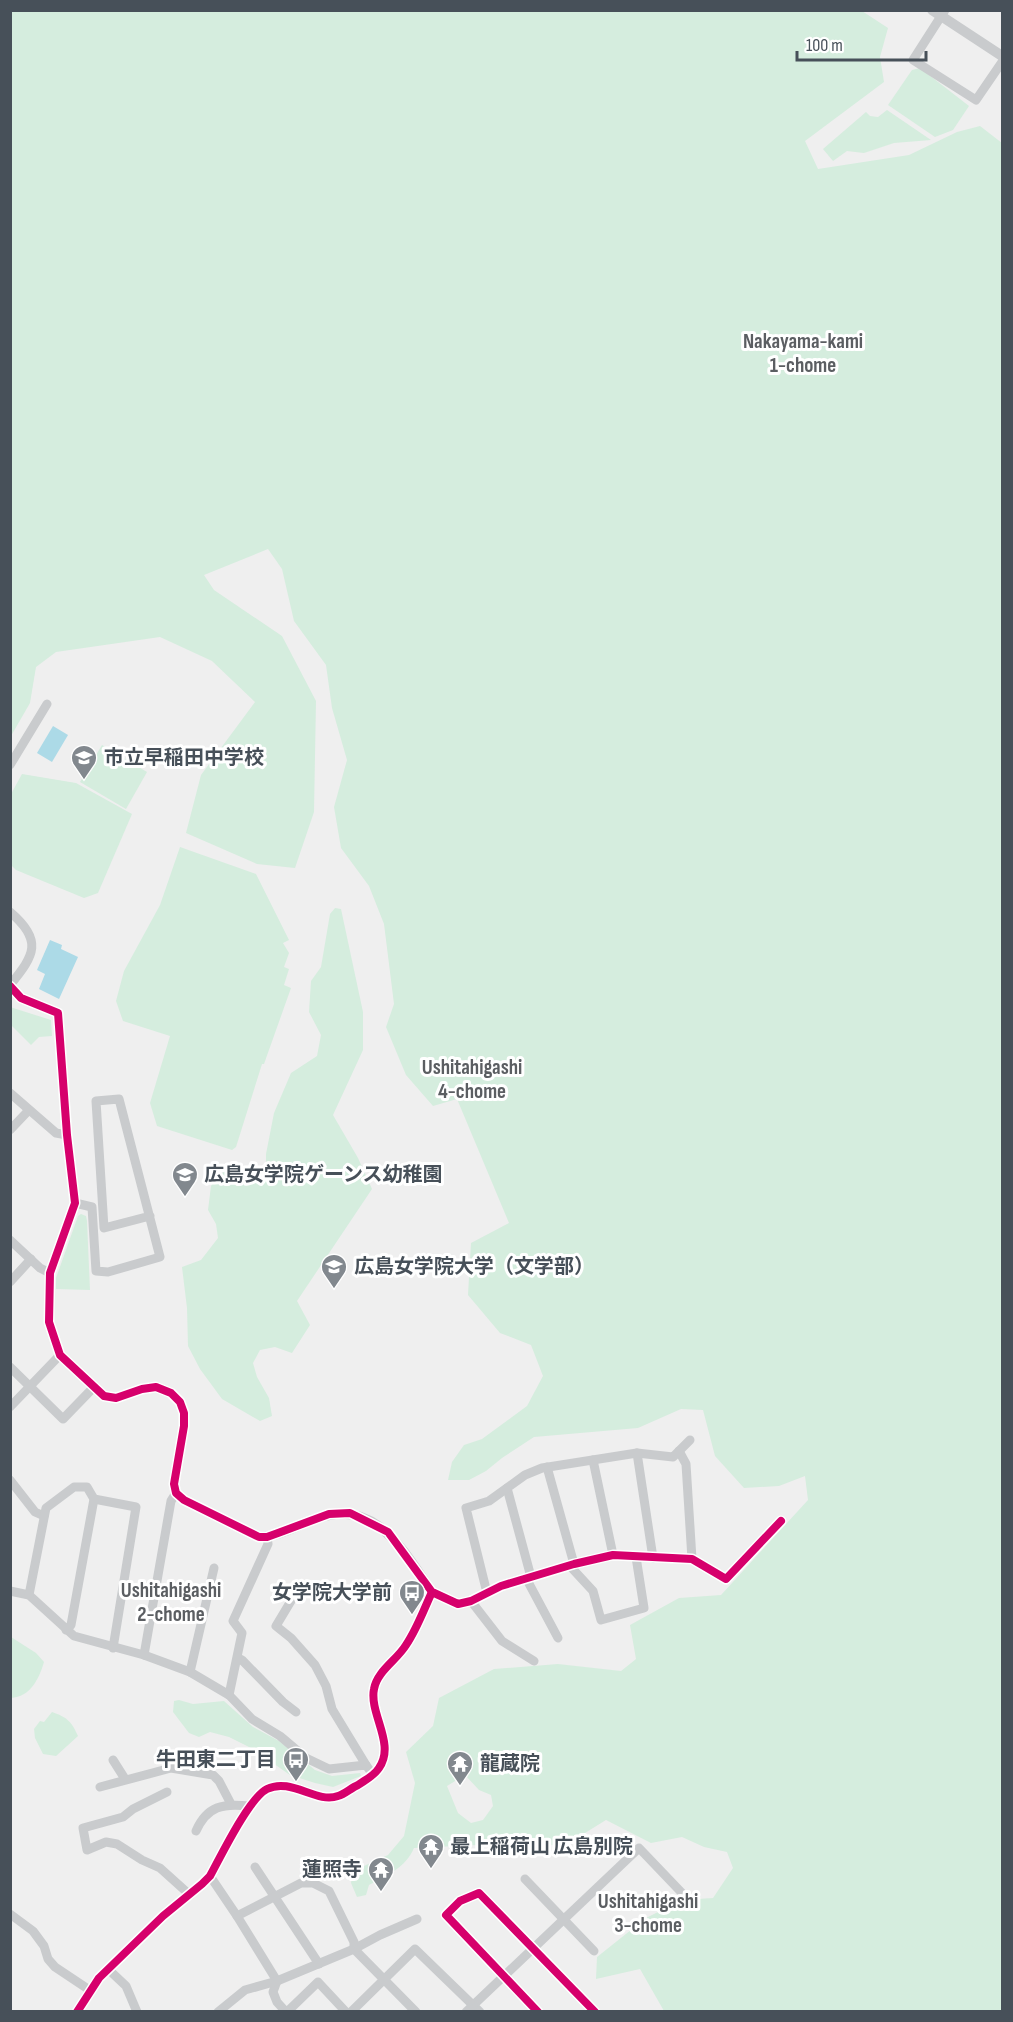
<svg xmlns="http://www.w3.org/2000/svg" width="1013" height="2022" font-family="'Sofia Sans Condensed','Noto Sans JP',sans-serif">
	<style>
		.green { fill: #d5edde; fill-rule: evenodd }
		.water { fill: #acdae7 }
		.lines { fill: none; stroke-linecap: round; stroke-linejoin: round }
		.minor { stroke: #c9cbcd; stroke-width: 9 }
		.tertiary { stroke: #c9cbcd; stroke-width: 10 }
		.cycleway-casing { stroke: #fff; stroke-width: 11 }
		.cycleway { stroke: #d6006c; stroke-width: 8 }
		.labels { text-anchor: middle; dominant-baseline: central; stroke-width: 6; stroke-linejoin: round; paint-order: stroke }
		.poi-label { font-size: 20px; font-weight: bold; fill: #475059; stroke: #fff; text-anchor: start }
		.neighbourhood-label { font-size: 21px; font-weight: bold; fill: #5b5e62; stroke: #fff }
	</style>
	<rect width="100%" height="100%" fill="#efefef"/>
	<g class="green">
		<path d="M11,10l851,1 26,17 -8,29 4,25 -79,59 13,28 91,-14 48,-23 23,-6 22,17v1868h-338l-24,-42 -44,10 1,-22 49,-39 36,-18 31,-2 20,-30 -6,-16 -23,-5 -22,-10 -31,6 -45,-23 -42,26 -67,-6 -19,5 -64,3c-8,19 -27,28 -45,37l-3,10 -9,2 -6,-14 2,-12 35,-16 16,-19 11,-53 -9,-31 27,-26 6,-28 55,-29 64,-5 63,7 15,-12 -6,-34 49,-27 42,-3 87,-95 -3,-24 -26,10 -35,2 -29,-32 -12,-46 -22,-1 -43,19 -104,9 -32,21 -16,13 -17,9h-21l4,-18 12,-17 18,-6 45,-33 16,-30 -12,-31 -31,-12 -32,-38 3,-52 38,-20 -52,-124 -24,7 -27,-31 -20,-48 8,-23 -10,-80 -15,-38 -28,-38 -7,-41 13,-47 -15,-52 -6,-43 -32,-44 -12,-52 -14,-20 -64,26 10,15 68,46 34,65 -2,111 -19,56 -38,-4 -71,-31 15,-58 54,-73 -43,-41 -52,-24 -104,15 -20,15 -6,36 -19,33zM465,1775l14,15 12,5 2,11 -10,14 -12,3 -13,-10 -11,-27z"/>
		<path d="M920,68l49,38 -16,24 -18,7 -47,-32 24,-35z"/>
		<path d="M887,110l44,30 -37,3 -30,10 -17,-2 -14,10 -10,-12 43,-37 4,4 8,1z"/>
		<path d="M102,745l45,27 -21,37 -46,-27z"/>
		<path d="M22,774l54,9 56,31 -34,79 -14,5 -68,-28 -5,-5v-71z"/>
		<path d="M180,847l76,27 33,66 -6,3 6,10 -5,14 5,2 -5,16 7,3 -27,76h-2l-26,83 -4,3 -75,-24 -7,-23 20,-67 -47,-15 -7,-20 8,-30 36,-66z"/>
		<path d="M335,908l6,1 22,103v38l-30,65 25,43 14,31 -75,112 13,24 -18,28 -17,-6 -15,3 -7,13 4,14 12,21 3,18 -12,5 -38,-22 -22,-30 -12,-23 -1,-38 -5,-41 19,-7 17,-22 -2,-14 -8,-14 3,-24 6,-9 7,-5 23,2 19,-3v-17l8,-41 17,-40 26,-17 4,-21 -12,-23 2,-31 10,-14 9,-53z"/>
		<path d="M10,1007l41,13 1,16 -13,1 -8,8 -20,-20z"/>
		<path d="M81,1214l5,2 1,5 3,69 -34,-1v-11l22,-62z"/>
		<path d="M11,1637l25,16 8,9c-5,17 -14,35 -33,36z"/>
		<path d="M179,1700l14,4 31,-3 29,26 26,14 36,29 17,6 28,-3 1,3 -28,11 -18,-4 -25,-8 -39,-27 -22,-11 -19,-5 -11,5 -10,-4 -16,-21 1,-11z"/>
		<path d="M52,1712c15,5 20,10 26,24l-22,20 -13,-2 -8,-16 -1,-9 6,-8 4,1z"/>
	</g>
	<g class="water">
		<path d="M53,726l15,9 -16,27 -15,-9z"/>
		<path d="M50,940l12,5 -1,4 17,8 -19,42 -20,-10 6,-15 -8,-4z"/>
	</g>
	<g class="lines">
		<g class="minor">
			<path d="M945,10l-32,50 63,40 26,-38"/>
			<path d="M10,765l37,-61"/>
			<path d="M10,912c33,28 25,43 0,73"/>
			<path d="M10,986l11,12 37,15 9,122 8,68 -25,70 -10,-5 -30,-28"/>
			<path d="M10,1093l46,40 11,2"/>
			<path d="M10,1130l19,-20"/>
			<path d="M75,1203l17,4 4,64 12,1 52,-15 -41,-158 -23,2 8,127 46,-12"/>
			<path d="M10,1282l21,-23"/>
			<path d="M10,1367l53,52 30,-31"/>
			<path d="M10,1407l50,-52"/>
			<path d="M679,1451l7,13 6,95"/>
			<path d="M637,1453l16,105"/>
			<path d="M593,1460l20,95"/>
			<path d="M547,1467l27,97"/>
			<path d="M10,1480l25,32 9,4"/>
			<path d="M507,1488l24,89"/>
			<path d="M94,1499l42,8 -23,141"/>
			<path d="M569,1565l24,26 8,29 43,-12 -8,-51"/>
			<path d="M526,1578l32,60"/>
			<path d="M10,1591l19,4 45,41 70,19 46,17 39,23 23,24 28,17 26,22 23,11 37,-4 7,10"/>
			<path d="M432,1592l26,12 13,-3 30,-15 73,-22 39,-9 79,4 34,20 55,-58"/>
			<path d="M487,1593l-21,-85 23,-7 36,-26 17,-7 95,-15 36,4 17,-17"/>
			<path d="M29,1595l17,-87 28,-21h13l7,12 -23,126 -5,5"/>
			<path d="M294,1596l-18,30 15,12 24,27 11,21 6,23 34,56"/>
			<path d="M471,1601l31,40 32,20"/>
			<path d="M144,1655l27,-154 5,-8"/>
			<path d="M238,1658l4,2 41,42 13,10"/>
			<path d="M190,1672l24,-104"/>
			<path d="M229,1695l13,-62 -9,-12 35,-77 -1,-7"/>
			<path d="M113,1760l12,19"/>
			<path d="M100,1787l71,-19 42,7 6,6 12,23"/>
			<path d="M167,1792l-34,17 -10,8 -40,11 4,22 19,-8 11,2 25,16 18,8 30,27"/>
			<path d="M196,1831c11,-25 27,-28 53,-25"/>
			<path d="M255,1867l64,97"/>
			<path d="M210,1876l27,40 40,65 77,-32 62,63"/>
			<path d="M525,1879l69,72"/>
			<path d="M10,1914l23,17 11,15 4,13 7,8 36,24"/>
			<path d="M237,1916l64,-33h12l16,8 25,51v7l26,-14 37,-16"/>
			<path d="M108,1969l18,17 11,26"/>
			<path d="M277,1981l-4,11 4,10 9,10"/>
			<path d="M218,2012l27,-22 32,-9"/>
			<path d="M287,2012l31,-30 28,30"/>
			<path d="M351,2012l64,-63 65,63"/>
			<path d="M466,2012l173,-164 43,45"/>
			<path d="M538,2012l-92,-97 14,-14 19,-8 116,119"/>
		</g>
		<g class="tertiary">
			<path d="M932,10l70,46"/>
			<path d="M50,1273l-1,49 11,33 44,41 12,2 26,-9 14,-2 15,6 9,9 4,11v13l-10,58 2,9 8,7 75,37c19,0 39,-12 57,-18 59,-23 88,33 116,73 -8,17 -15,37 -26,53 -9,15 -29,26 -32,44 -5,25 22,55 5,79 -5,8 -14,12 -21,17 -7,3 -13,9 -20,11 -22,8 -47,-19 -71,-7 -18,9 -46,67 -57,87l-8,8 -39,32 -64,62 -22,34"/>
		</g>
		<defs>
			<g id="cycleway">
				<path d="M10,986l11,12 37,15 9,122 8,68 -25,70 -1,49 11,33 44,41 12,2 26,-9 14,-2 15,6 9,9 4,11v13l-10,58 2,9 8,7 75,37h8l11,-4 51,-19 21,-1 38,19 44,60 26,12 13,-3 30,-15 73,-22 39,-9 79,4 34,20 55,-58"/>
				<path d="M77,2012l22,-34 64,-62 39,-32 8,-8c11,-20 39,-78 57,-87 24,-12 49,15 71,7 7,-2 13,-8 20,-11 7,-5 16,-9 21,-17 17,-24 -10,-54 -5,-79 3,-18 23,-29 32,-44 11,-16 18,-36 26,-53"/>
				<path d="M538,2012l-92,-97 14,-14 19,-8 116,119"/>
			</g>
		</defs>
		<use href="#cycleway" class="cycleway-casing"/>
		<use href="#cycleway" class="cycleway"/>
	</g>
	<defs>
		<symbol id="school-pin" viewBox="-11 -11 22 30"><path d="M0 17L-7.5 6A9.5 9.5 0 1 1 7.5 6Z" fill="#82888e" stroke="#fff"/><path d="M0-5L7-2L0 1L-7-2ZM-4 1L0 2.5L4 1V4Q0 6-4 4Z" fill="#fff"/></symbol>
		<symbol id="university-pin" viewBox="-11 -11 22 30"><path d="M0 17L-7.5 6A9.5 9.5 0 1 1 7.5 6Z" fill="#82888e" stroke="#fff"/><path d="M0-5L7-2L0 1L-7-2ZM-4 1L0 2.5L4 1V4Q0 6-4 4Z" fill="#fff"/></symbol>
		<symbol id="bus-pin" viewBox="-11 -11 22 30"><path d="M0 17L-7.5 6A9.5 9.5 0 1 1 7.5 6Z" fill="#82888e" stroke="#fff"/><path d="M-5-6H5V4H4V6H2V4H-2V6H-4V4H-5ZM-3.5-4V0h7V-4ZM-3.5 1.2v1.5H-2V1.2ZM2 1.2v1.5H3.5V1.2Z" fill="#fff"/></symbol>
		<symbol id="temple-pin" viewBox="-11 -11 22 30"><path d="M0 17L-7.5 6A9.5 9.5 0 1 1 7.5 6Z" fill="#82888e" stroke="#fff"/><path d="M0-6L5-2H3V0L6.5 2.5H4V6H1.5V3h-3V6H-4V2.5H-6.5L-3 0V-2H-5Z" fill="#fff"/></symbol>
	</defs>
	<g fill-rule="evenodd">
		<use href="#school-pin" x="69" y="743" width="30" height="40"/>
		<use href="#school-pin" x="170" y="1160" width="30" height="40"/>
		<use href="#university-pin" x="319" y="1252" width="30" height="40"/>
		<use href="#bus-pin" x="397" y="1578" width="30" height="40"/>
		<use href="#bus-pin" x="281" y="1745" width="30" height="40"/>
		<use href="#temple-pin" x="445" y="1749" width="30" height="40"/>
		<use href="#temple-pin" x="416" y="1832" width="30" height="40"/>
		<use href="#temple-pin" x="366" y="1855" width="30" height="40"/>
	</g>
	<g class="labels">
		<g class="poi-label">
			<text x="104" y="758">市立早稲田中学校</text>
			<text x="204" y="1175">広島女学院ゲーンス幼稚園</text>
			<text x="354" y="1267">広島女学院大学（文学部）</text>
			<text x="392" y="1593" text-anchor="end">女学院大学前</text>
			<text x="276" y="1760" text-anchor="end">牛田東二丁目</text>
			<text x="480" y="1764">龍蔵院</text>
			<text x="450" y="1847">最上稲荷山 広島別院</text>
			<text x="362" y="1870" text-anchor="end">蓮照寺</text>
		</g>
		<g class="neighbourhood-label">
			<text x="803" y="341">Nakayama-kami<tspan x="803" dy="24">1-chome</tspan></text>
			<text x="472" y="1067">Ushitahigashi<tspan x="472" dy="24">4-chome</tspan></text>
			<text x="171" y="1590">Ushitahigashi<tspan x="171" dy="24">2-chome</tspan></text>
			<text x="648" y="1901">Ushitahigashi<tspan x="648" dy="24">3-chome</tspan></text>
		</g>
	</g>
	<rect width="1013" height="2022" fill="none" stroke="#475059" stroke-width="24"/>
	<path d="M797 51v9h129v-9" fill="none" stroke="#475059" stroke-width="3"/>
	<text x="806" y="51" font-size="18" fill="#475059" stroke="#ffffff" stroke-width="4.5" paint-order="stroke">100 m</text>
</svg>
